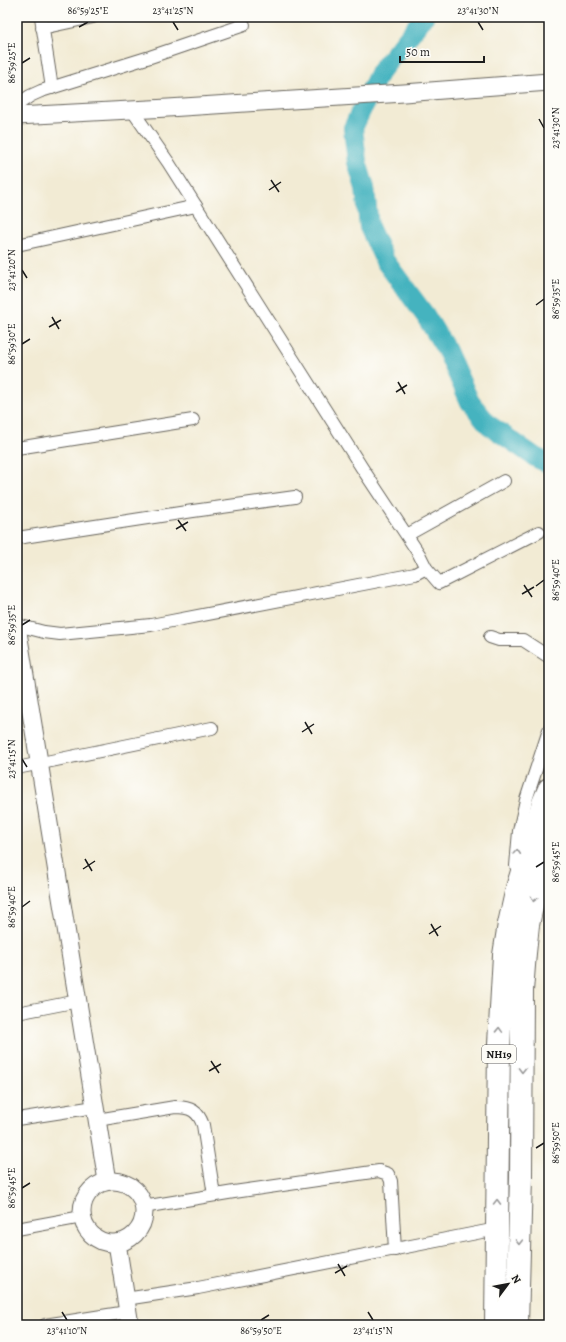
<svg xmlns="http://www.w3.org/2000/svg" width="566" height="1342" font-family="Alegreya,serif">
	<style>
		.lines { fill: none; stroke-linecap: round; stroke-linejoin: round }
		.river { stroke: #45b3bf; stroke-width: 20 }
		.street-casing { stroke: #67645c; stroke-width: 14 }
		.secondary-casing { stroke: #67645c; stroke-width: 19 }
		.highway-casing { stroke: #67645c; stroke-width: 24 }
		.street { stroke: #fff; stroke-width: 12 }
		.secondary { stroke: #fff; stroke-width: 17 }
		.highway { stroke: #fff; stroke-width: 22 }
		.oneway { stroke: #999 }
		.ticks { fill: none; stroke: #1c1c1c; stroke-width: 1.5 }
		.labels { text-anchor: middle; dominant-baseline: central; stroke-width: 3.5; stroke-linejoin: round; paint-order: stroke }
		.shield { fill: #fdfcf7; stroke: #605f5e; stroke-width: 1 }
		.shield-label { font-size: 11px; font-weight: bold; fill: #1c1c1c }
		.neatline { fill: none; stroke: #1c1c1c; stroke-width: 1.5 }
		.ticks-label { font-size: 10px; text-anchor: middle; fill: #1c1c1c }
	</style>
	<rect width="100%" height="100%" fill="#fdfcf7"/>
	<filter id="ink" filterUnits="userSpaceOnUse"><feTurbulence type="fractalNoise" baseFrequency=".025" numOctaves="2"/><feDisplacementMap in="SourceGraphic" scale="8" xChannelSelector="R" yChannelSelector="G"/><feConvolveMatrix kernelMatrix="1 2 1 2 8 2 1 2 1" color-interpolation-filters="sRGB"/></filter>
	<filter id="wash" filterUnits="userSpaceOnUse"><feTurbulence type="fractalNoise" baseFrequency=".012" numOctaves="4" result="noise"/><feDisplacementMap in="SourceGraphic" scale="16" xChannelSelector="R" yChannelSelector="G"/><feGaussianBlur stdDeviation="0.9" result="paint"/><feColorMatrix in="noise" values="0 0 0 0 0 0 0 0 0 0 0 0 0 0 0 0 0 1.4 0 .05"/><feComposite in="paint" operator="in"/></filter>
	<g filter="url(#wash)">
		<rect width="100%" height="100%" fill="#f2ebd4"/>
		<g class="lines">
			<path class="river" d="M424,17l-45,56 -26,55 4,34 8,26 4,39 16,34 40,54 22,36 23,51 19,23 46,32 14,7"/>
		</g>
	</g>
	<g filter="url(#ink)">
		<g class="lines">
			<defs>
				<g id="street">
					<path d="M41,17l11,71"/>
					<path d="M42,28l51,-11"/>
					<path d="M17,105l13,-9 11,-5 109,-34 94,-32"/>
					<path d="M132,110l36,52 194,306 57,86 7,14 13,15 100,-51"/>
					<path d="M17,245l179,-39"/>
					<path d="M17,448l176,-28"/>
					<path d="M407,535l97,-54"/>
					<path d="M17,538l176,-27 102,-14"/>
					<path d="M17,625l27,7 16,2 91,-9 264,-51 11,-6"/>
					<path d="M490,637l9,3h24l26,17"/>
					<path d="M17,768l195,-40"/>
					<path d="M516,866l3,-35 7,-31 23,-70"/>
					<path d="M17,1013l61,-12"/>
					<path d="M17,1119l78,-12"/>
					<path d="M97,1120l78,-13c16,0 23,4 28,18l11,70"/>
					<path d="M143,1207l91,-15 145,-21 9,3 3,7 4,69"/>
					<path d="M17,1229l65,-12"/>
					<path d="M125,1299l73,-11 299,-59"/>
					<path d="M45,1325l82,-13"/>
				</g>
				<g id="secondary">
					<path d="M17,116l151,-8 236,-15 145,-11"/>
					<path d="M17,626l90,555"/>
					<circle cx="113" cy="1212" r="31"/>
					<path d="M117,1243l13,82"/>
				</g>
				<g id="highway">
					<path d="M496,1325l3,-281 5,-89 5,-31 8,-36 26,-85 6,-14"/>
					<path d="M517,1325l4,-148 1,-186 3,-38 3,-28 6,-28 15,-48"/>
				</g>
			</defs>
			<use href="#street" class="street-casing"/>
			<use href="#secondary" class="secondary-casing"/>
			<use href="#highway" class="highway-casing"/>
			<use href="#street" class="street"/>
			<use href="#secondary" class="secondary"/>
			<use href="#highway" class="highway"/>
		</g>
		<defs><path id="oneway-chevron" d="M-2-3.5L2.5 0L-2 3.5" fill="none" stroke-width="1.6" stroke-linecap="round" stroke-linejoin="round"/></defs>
		<g class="oneway">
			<use href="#oneway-chevron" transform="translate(517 852) rotate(-86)"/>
			<use href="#oneway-chevron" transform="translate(534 899) rotate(104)"/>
			<use href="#oneway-chevron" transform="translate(499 1030) rotate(-88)"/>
			<use href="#oneway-chevron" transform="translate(522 1070) rotate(91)"/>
			<use href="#oneway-chevron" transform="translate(497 1202) rotate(-89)"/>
			<use href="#oneway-chevron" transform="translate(519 1242) rotate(91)"/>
		</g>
	</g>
	<path class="ticks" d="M173,22l5,8M478,22l5,8M79,27l9,-5M22,63l8,-5M539,119l5,9M271,180l8,12M269,190l12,-8M22,270l5,8M536,305l8,-6M52,317l7,12M49,327l12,-7M22,344l8,-5M398,382l7,12M396,392l11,-7M178,520l8,11M176,529l12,-7M524,585l8,12M536,586l8,-6M522,594l12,-7M22,625l8,-5M305,722l7,12M302,732l12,-8M22,759l5,8M85,859l7,12M536,867l8,-5M83,869l12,-8M22,907l8,-6M431,924l7,12M429,934l12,-8M211,1061l8,12M209,1071l12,-7M536,1148l8,-5M22,1188l8,-5M338,1264l7,12M335,1273l12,-7M62,1312l5,8M368,1312l5,8M261,1320l8,-5"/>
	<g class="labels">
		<rect class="shield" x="482" y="1045" width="34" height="18" rx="3"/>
		<g class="shield-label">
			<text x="499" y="1054">NH19</text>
		</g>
	</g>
	<rect width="566" height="1342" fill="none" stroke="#fdfcf7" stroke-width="44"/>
	<g transform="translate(508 1284) rotate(58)" stroke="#fdfcf7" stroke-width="3" paint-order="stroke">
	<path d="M0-3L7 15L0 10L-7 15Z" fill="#1c1c1c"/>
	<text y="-6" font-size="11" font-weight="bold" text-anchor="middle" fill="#1c1c1c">N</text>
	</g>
	<path d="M400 56v6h84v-6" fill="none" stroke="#1c1c1c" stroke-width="2"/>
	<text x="406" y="56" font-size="12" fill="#1c1c1c" stroke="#fdfcf7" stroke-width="3" paint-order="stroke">50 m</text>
	<rect x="22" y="22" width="522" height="1298" class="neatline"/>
	<g class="ticks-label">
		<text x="88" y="14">86°59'25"E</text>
		<text x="173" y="14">23°41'25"N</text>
		<text x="478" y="14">23°41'30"N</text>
		<text transform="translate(11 63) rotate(-90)" y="4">86°59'25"E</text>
		<text transform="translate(555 128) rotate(-90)" y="4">23°41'30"N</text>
		<text transform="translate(11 270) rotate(-90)" y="4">23°41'20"N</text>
		<text transform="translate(555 299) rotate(-90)" y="4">86°59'35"E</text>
		<text transform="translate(11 344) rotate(-90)" y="4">86°59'30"E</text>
		<text transform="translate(555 580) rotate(-90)" y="4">86°59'40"E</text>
		<text transform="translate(11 625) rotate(-90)" y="4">86°59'35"E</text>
		<text transform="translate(11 759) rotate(-90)" y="4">23°41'15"N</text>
		<text transform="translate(555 862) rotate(-90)" y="4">86°59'45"E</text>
		<text transform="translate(11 907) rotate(-90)" y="4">86°59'40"E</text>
		<text transform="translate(555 1143) rotate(-90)" y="4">86°59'50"E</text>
		<text transform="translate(11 1188) rotate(-90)" y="4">86°59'45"E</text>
		<text x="67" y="1334">23°41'10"N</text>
		<text x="261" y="1334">86°59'50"E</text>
		<text x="373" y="1334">23°41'15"N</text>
	</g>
</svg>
